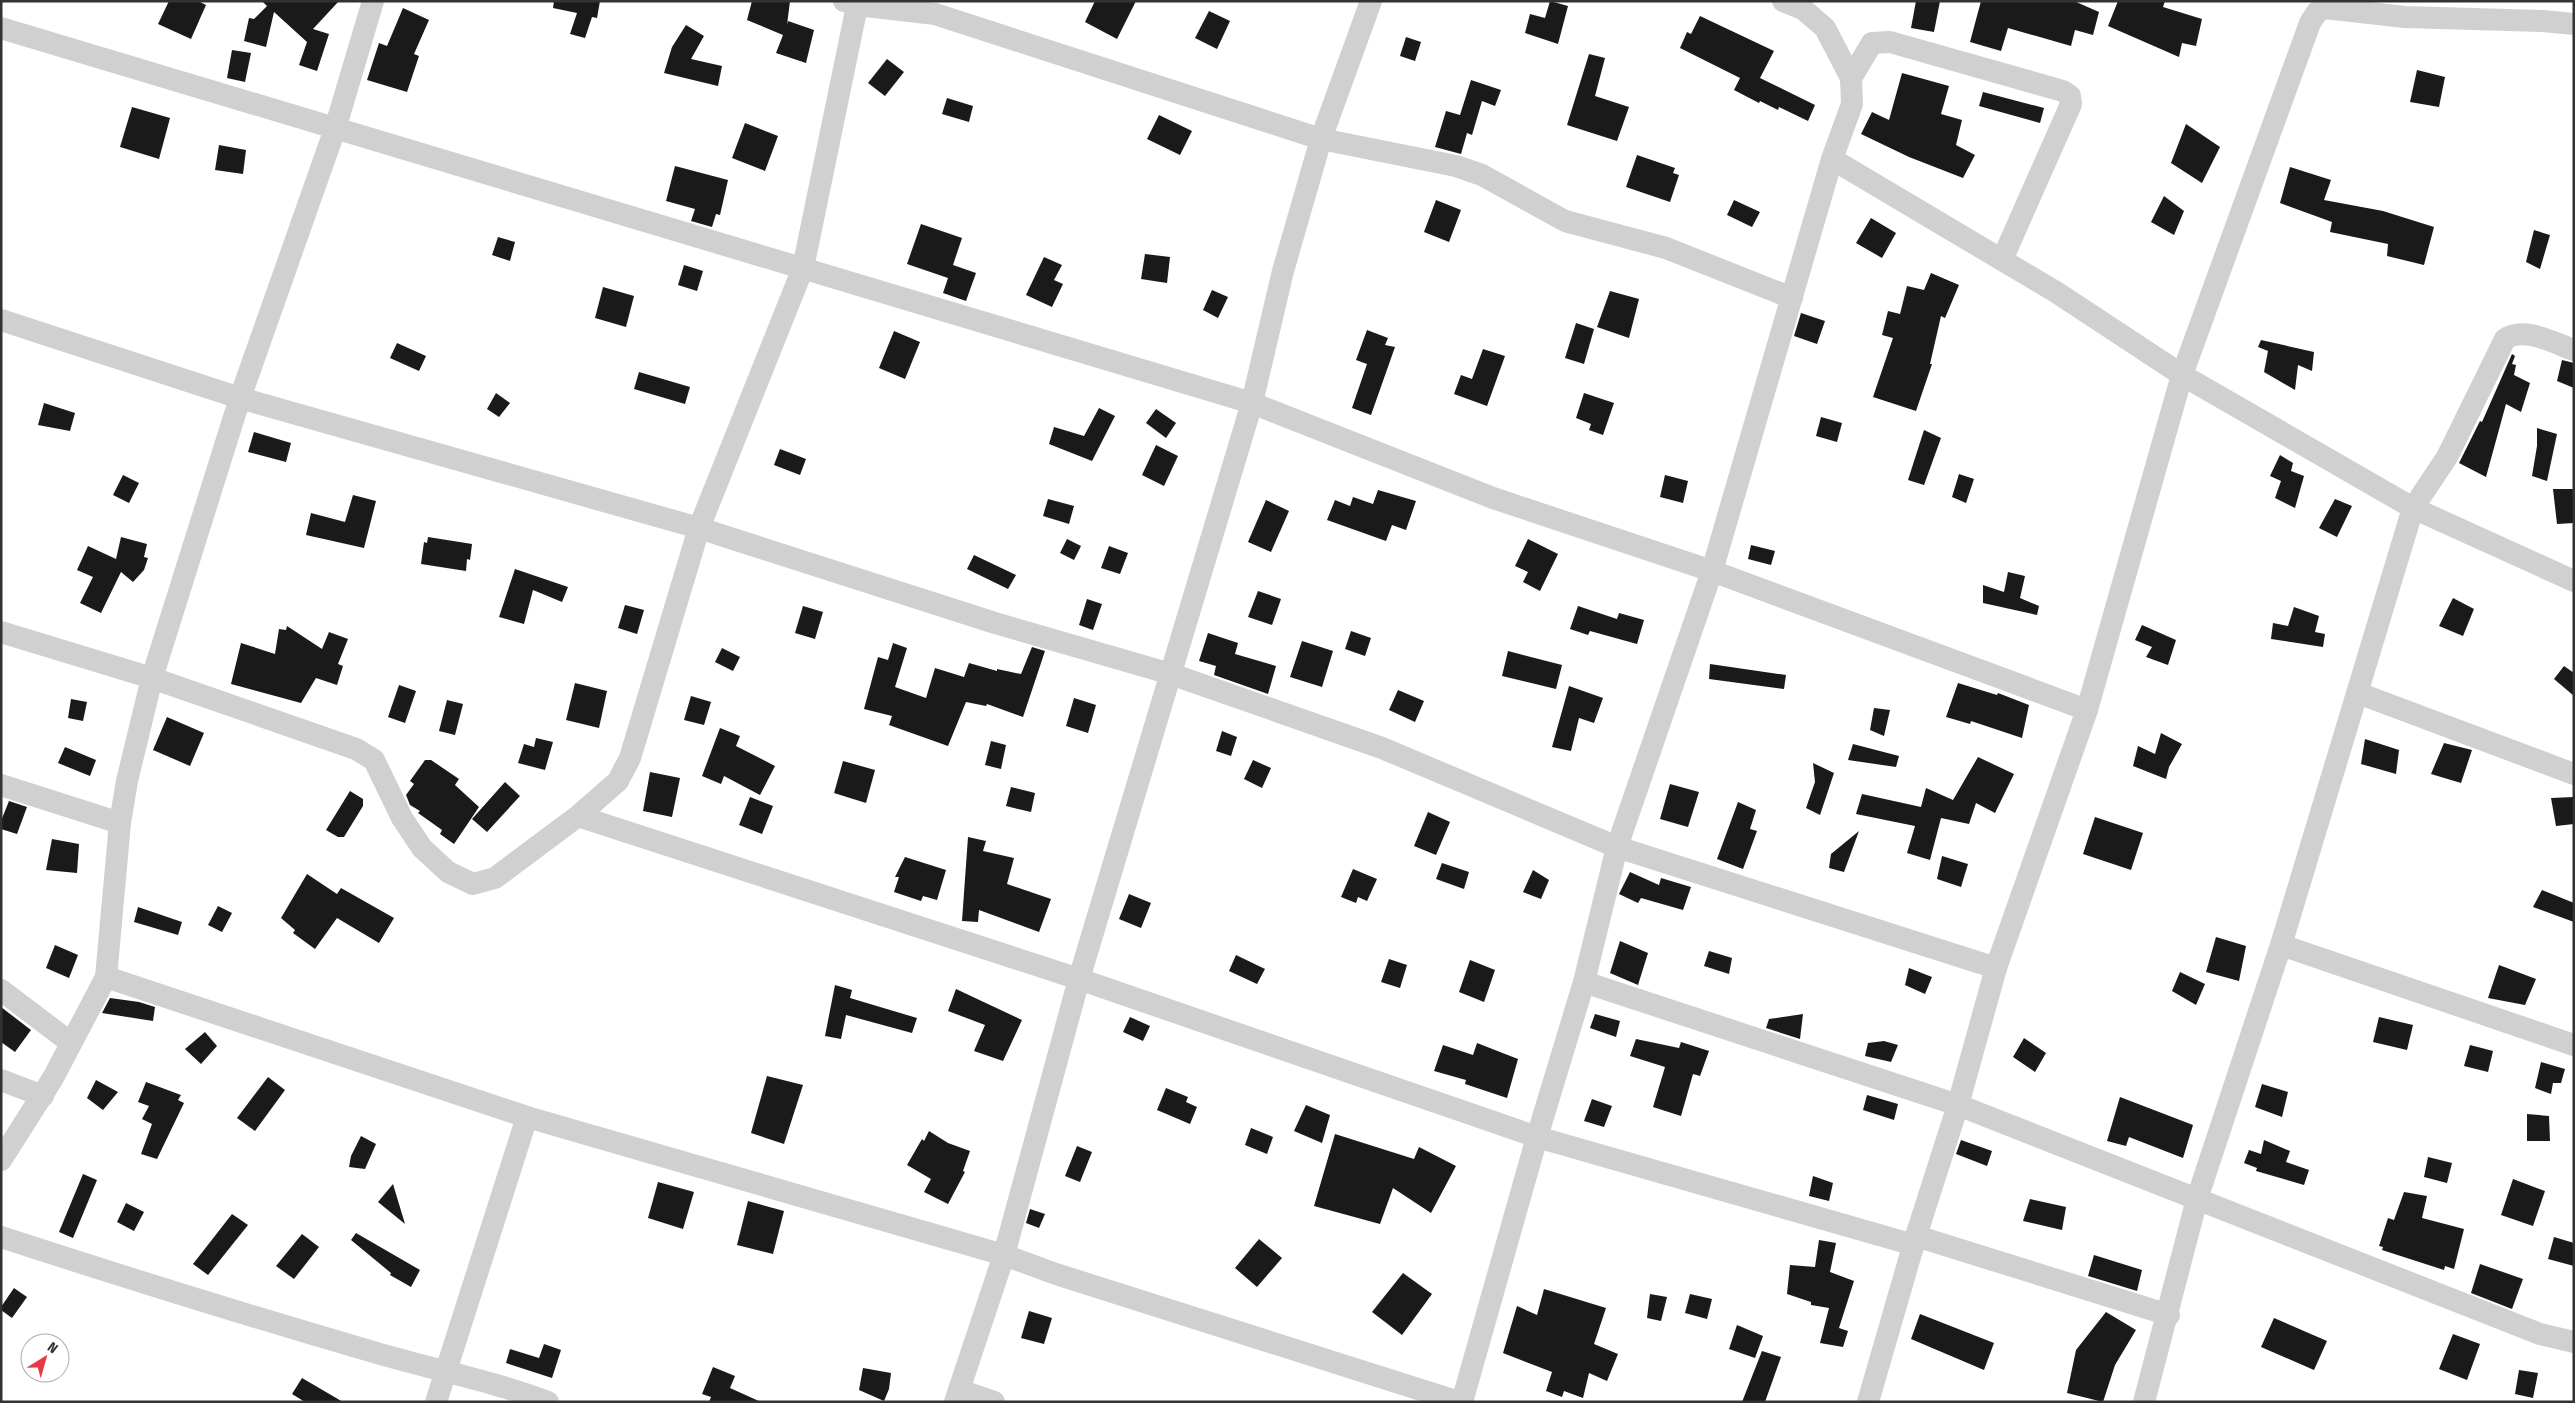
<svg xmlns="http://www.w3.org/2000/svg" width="2575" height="1403" font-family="'Fira Sans Condensed',sans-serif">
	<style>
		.building { fill: #1a1a1a }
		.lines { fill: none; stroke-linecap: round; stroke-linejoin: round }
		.minor { stroke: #d0d0d0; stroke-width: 22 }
	</style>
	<rect width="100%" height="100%" fill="#fff"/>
	<g class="building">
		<path d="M169,1h29l8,4 -15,34 -33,-15z"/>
		<path d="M262,1h77l-26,28 16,5 -12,37 -18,-6 8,-23 -33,-30 -8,35 -22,-6 5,-23 5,1 13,-13z"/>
		<path d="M554,1h46l-3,17 -5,-1 -7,21 -15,-4 7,-21 -24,-5z"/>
		<path d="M752,1h38l-3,24 1,-4 26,9 -8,33 -30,-10 7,-18 -36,-15z"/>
		<path d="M1095,1h41l-19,38 -32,-17z"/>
		<path d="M1550,1l18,5 -10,38 -33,-11 5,-19 15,4z"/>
		<path d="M1916,1h24l-6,31 -23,-4z"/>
		<path d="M1981,1h93l25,11 -6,23 -18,-5 -4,16 -63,-18 -7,23 -31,-9z"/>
		<path d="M2118,1h47l-2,6 39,12 -6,27 -14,-3 -3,14 -71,-31z"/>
		<path d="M403,8l26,12 -15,34 5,2 -12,36 -40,-12 12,-37 8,3z"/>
		<path d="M1209,11l21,10 -13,28 -22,-11z"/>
		<path d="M1700,16l74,35 -14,27 55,27 -7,16 -29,-14 -1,3 -18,-9 -1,2 -25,-13 6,-12 -60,-30 7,-16 4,2z"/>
		<path d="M686,25l18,11 -13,23 31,7 -4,20 -54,-13 8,-26z"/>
		<path d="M1406,37l15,5 -6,19 -15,-5z"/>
		<path d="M232,50l19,3 -6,29 -18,-4z"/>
		<path d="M1589,54l16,4 -10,38 34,11 -12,34 -50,-16z"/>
		<path d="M887,59l17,13 -19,24 -17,-13z"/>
		<path d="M2417,70l28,7 -6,30 -29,-5z"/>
		<path d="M1902,73l47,13 -8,28 21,6 -6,25 19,10 -12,23 -54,-21 -48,-23 11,-22 17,8z"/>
		<path d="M1471,80l30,10 -6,16 -13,-5 -10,34 -5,-2 -6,21 -26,-7 11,-36 14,4z"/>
		<path d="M1983,92l61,16 -4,15 -61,-17z"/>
		<path d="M947,98l26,8 -4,16 -27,-8z"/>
		<path d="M132,107l38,11 -11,41 -39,-12z"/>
		<path d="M1159,115l33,16 -12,24 -33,-16z"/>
		<path d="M745,123l33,13 -13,35 -33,-13z"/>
		<path d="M2186,124l34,23 -18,36 -31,-20z"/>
		<path d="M219,145l27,5 -3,24 -28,-4z"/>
		<path d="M1637,155l38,13 -2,5 6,2 -9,27 -44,-15z"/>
		<path d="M675,166l53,14 -8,35 -4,-1 -4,13 -21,-6 4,-12 -29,-8z"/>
		<path d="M2290,167l41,13 -7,20 59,11 51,16 -10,38 -37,-9 1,-12 -58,-12 2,-10 -52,-19z"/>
		<path d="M2164,196l20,15 -10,24 -23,-13z"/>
		<path d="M1436,200l25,10 -12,32 -25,-10z"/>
		<path d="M1734,200l26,12 -8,15 -25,-12z"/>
		<path d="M1871,218l25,15 -14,25 -26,-15z"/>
		<path d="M921,224l41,14 -9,27 23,8 -10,28 -23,-8 5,-15 -41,-14z"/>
		<path d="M2534,230l16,5 -10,34 -14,-7z"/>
		<path d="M498,237l17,5 -5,19 -18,-6z"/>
		<path d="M1145,254l25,3 -3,26 -26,-4z"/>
		<path d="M1044,257l18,8 -8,15 9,4 -11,23 -26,-12z"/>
		<path d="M684,265l19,6 -6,20 -19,-6z"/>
		<path d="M1931,273l28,12 -14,33 -4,-2 -11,48h2l-16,47 -43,-14 20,-59 -11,-3 6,-24 12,3 7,-28 17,4z"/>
		<path d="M603,287l31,9 -8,31 -31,-9z"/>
		<path d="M1212,290l16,7 -10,21 -15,-8z"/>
		<path d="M1610,291l29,8 -10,39 -32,-11z"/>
		<path d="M1801,313l24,8 -8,23 -23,-8z"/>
		<path d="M1576,323l18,6 -10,35 -19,-6z"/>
		<path d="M1367,330l21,8 -3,7 10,2 -24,68 -19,-7 15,-44 -11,-4z"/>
		<path d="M894,331l26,11 -15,37 -26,-11z"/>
		<path d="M2261,340l53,12 -2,19 -14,-6 -3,25 -31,-18 4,-21 -10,-4z"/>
		<path d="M397,343l29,13 -7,15 -29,-13z"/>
		<path d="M1483,349l22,7 -18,50 -33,-12 7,-19 11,4z"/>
		<path d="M2512,354l3,2 -3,8 4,1 -2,10 16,8 -9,29 -15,-8 -20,73 -27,-14 21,-42 2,1z"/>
		<path d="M2562,360l12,3v25l-17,-7z"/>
		<path d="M639,372l51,15 -5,17 -51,-15z"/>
		<path d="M496,393l14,10 -11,14 -12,-8z"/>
		<path d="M1584,393l30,10 -11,32 -14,-5 2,-6 -15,-6z"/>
		<path d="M44,403l31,10 -5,18 -32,-6z"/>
		<path d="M1099,408l16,8 -23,45 -43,-17 5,-17 30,9z"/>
		<path d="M1156,409l20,14 -10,15 -20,-15z"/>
		<path d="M1821,417l21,6 -5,19 -21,-6z"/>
		<path d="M2537,428l20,6 -10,47 -15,-5 5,-30z"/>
		<path d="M1924,430l17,8 -17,47 -16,-5z"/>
		<path d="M254,432l37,11 -5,19 -38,-10z"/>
		<path d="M1156,445l22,11 -14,30 -22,-11z"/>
		<path d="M780,449l26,10 -6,16 -26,-10z"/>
		<path d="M2280,455l13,8 -2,8 13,5 -9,32 -20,-10 6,-17 -11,-5z"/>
		<path d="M1959,474l15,5 -8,24 -14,-6z"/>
		<path d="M123,475l16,8 -10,20 -16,-8z"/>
		<path d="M1665,475l23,6 -5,22 -23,-6z"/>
		<path d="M2553,489h21v34l-17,1z"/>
		<path d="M1378,490l38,11 -10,29 -14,-5 -6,16 -59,-21 8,-20 15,6 3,-9 20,7z"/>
		<path d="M353,495l23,6 -12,47 -58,-13 5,-22 34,9z"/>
		<path d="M1048,499l26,7 -5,18 -26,-8z"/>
		<path d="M2335,499l17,7 -15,31 -18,-9z"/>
		<path d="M1266,500l23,11 -18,41 -23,-10z"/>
		<path d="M121,537l26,7 -3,13 4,1 -4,12 -11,12 -12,-10 -20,41 -21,-10 13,-26 -16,-7 11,-24 28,13z"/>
		<path d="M428,537l44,7 -2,16 -3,-1 -1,12 -45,-7 3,-22 3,1z"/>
		<path d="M1067,539l14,7 -7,14 -14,-7z"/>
		<path d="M1528,539l30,15 -18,37 -17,-9 5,-10 -13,-6z"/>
		<path d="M1751,545l24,6 -4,14 -23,-6z"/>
		<path d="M1109,546l19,7 -8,21 -19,-6z"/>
		<path d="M974,555l42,20 -8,14 -41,-20z"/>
		<path d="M515,569l53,18 -6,15 -29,-12 -9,34 -25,-7z"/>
		<path d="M2008,572l17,4 -5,22 19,8 -2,9 -54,-12v-18l21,7z"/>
		<path d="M1258,591l23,8 -9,26 -24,-8z"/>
		<path d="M2453,598l21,11 -11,27 -24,-10z"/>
		<path d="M1087,599l15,5 -9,26 -14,-5z"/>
		<path d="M625,605l19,5 -7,24 -19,-6z"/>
		<path d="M803,606l20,6 -8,27 -20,-6z"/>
		<path d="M1578,606l39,13 2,-6 25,7 -7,24 -47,-13 -2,4 -18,-6z"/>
		<path d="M2294,607l25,9 -4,16 10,2 -2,13 -52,-8 2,-16 15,3z"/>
		<path d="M2142,625l34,15 -8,25 -22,-8 6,-10 -17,-7z"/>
		<path d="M287,626l35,23 7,-17 19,7 -10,25 5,2 -6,19 -21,-7 -15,25 -70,-19 10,-41 34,11 4,-25 7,1z"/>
		<path d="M1351,631l20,7 -6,18 -20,-7z"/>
		<path d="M1208,633l30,10 -3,11 41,12 -8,28 -54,-19 2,-9 -17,-5z"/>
		<path d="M1302,641l31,10 -11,36 -32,-10z"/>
		<path d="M893,643l14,5 -12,39 31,11 9,-30 29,9 5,-14 28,8v-2l24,5 11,-27 13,4 -22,66 -36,-13 -1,2 -20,-4 -18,44 -59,-21 3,-9 -28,-7 14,-52 10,3z"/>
		<path d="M722,648l18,9 -7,14 -18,-9z"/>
		<path d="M1508,651l54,14 -6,24 -54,-13z"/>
		<path d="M1710,664l76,11 -2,14 -75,-10z"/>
		<path d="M2564,666l10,7v23l-20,-17z"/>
		<path d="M575,683l32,8 -8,37 -33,-8z"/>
		<path d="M1958,683l39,12 1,-2 31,12 -7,33 -51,-17 -1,3 -24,-7z"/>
		<path d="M399,685l17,6 -11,32 -17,-6z"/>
		<path d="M1569,686l34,12 -9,25 -15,-5 -8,33 -19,-4z"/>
		<path d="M1398,690l26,11 -9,21 -26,-12z"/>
		<path d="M691,696l20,6 -7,23 -20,-5z"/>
		<path d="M1074,698l22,7 -8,28 -22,-7z"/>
		<path d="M71,699l16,3 -4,19 -15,-3z"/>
		<path d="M447,700l16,4 -8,31 -16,-4z"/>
		<path d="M1874,708l16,2 -6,26 -14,-6z"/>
		<path d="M167,717l37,16 -14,33 -37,-16z"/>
		<path d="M720,728l20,8 -4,10 39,20 -15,29 -36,-19 -3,8 -19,-8z"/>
		<path d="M1222,731l15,6 -6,19 -15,-5z"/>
		<path d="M2161,733l21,11 -13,23 -3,12 -33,-13 5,-20 17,8z"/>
		<path d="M536,738l17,4 -8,28 -27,-7 6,-19 10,3z"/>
		<path d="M2365,739l34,11 -3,24 -35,-10z"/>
		<path d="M991,741l15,4 -5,24 -16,-4z"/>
		<path d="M2444,743l28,7 -11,33 -30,-9z"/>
		<path d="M1853,744l46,12 -3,11 -48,-7z"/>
		<path d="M65,747l31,13 -6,16 -32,-13z"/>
		<path d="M1978,757l36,17 -19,39 -19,-10 -7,21 -28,-6 -11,42 -23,-7 8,-27 -59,-12 6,-20 59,13 5,-19 27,12z"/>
		<path d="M425,760h6l28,19 -4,6 24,22 -25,37 -14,-10 2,-4 -24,-17 2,-2 -10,-6 -4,-10 8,-11 -4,-3z"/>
		<path d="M1253,760l18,8 -9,20 -18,-9z"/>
		<path d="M843,761l32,9 -9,33 -32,-10z"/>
		<path d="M1813,763l21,10 -14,42 -14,-7 9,-26z"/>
		<path d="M650,772l30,6 -8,39 -29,-6z"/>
		<path d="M505,782l15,14 -33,36 -15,-13z"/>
		<path d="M1670,784l29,8 -11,35 -28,-8z"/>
		<path d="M1011,787l24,6 -4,19 -25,-6z"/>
		<path d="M350,791l13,8v7l-19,31h-6l-12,-7z"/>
		<path d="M750,797l23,9 -11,28 -23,-9z"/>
		<path d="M2574,797v27l-18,2 -5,-28z"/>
		<path d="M9,801l18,6 -10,27 -16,-5v-8z"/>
		<path d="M1738,802l18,8 -6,19 7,2 -14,38 -26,-10z"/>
		<path d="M1428,812l22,10 -14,33 -22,-9z"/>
		<path d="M2095,817l48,16 -12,37 -48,-16z"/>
		<path d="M1859,831l-15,41 -15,-4 2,-14z"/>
		<path d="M968,837l18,4 -3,10 31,7 -7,26 44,15 -12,33 -60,-22 -1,12 -16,-1z"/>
		<path d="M52,839l27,5 -2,29 -31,-3z"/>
		<path d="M1942,856l26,8 -7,23 -24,-8z"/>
		<path d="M905,857l41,13 -9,30 -14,-4 -2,5 -27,-9 5,-15h-4z"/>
		<path d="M1442,863l27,9 -5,17 -28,-10z"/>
		<path d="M1353,869l24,10 -10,22 -9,-4 -2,6 -15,-6z"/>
		<path d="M1533,870l16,10 -8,19 -18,-7z"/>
		<path d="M1630,872l29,13 2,-7 30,9 -8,23 -42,-12 -3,5 -19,-9z"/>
		<path d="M307,874l30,20 4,-6 53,30 -15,25 -42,-25 -22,31 -22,-16 2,-3 -14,-12z"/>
		<path d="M2542,890l32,13v19l-41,-15z"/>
		<path d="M1129,894l22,9 -10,25 -22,-9z"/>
		<path d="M218,906l14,7 -10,19 -14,-7z"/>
		<path d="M138,907l44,15 -4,13 -44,-13z"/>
		<path d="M2216,937l30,9 -7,35 -33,-9z"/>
		<path d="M1620,941l28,12 -10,32 -28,-12z"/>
		<path d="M55,945l23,10 -9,23 -23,-10z"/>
		<path d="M1709,951l23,7 -3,16 -25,-8z"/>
		<path d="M1236,955l29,14 -8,15 -28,-13z"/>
		<path d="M1389,959l18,6 -7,23 -19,-6z"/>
		<path d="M1470,960l25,10 -11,32 -25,-10z"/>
		<path d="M2499,965l37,14 -11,26 -37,-7z"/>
		<path d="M1909,968l23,9 -7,17 -20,-9z"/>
		<path d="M2180,972l25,12 -9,21 -24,-14z"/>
		<path d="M835,985l17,5 -2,8 67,20 -5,15 -66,-18 -5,24 -16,-3z"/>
		<path d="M956,989l66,31 -19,41 -29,-10 11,-26 -37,-14z"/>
		<path d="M110,998l29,4 16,5 -2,14 -51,-8z"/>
		<path d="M1,1007l30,23 -16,22 -14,-10z"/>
		<path d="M1595,1014l25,7 -4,16 -26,-9z"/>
		<path d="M1803,1014l-3,25 -34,-11 3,-9z"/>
		<path d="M1130,1017l20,9 -7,15 -20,-9z"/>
		<path d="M2379,1017l34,8 -6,25 -34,-8z"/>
		<path d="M205,1032l12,14 -16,18 -16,-15z"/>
		<path d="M2024,1038l22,15 -11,19 -22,-15z"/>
		<path d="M1636,1039l43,9 2,-6 28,9 -9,25 -7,-2 -12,42 -28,-9 12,-40 -35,-11z"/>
		<path d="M1884,1041l14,4 -7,17 -26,-6 3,-13z"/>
		<path d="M1477,1043l41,16 -11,39 -42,-14 1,-4 -32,-9 9,-26 30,10z"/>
		<path d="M2470,1045l23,6 -5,21 -24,-6z"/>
		<path d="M2541,1062l24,7 -4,14h-8l-2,11 -16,-6z"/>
		<path d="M767,1076l36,9 -19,59 -33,-11z"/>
		<path d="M268,1077l17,13 -30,41 -18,-13z"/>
		<path d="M96,1080l22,12 -15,18 -16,-12z"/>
		<path d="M146,1082l35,13 -3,5 6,3 -27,56 -16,-5 11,-30 -10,-5 7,-13 -11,-4z"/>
		<path d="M2262,1084l26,8 -6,25 -27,-10z"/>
		<path d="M1166,1088l22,9 -2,5 11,5 -7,17 -33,-14z"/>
		<path d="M1867,1095l31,9 -4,16 -31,-10z"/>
		<path d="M2120,1097l73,28 -10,33 -54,-21 -3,9 -19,-5z"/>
		<path d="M1592,1099l20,7 -8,21 -20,-6z"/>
		<path d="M1306,1105l24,10 -8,28 -28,-12z"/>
		<path d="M2527,1114l22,2 1,25h-23z"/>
		<path d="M1251,1128l22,9 -6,17 -22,-9z"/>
		<path d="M929,1131l19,12 22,8 -7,20 2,1 -17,32 -24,-12 7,-13 -24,-14 15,-26 2,2z"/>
		<path d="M1335,1134l79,25 5,-12 37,19 -25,47 -38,-25 -13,36 -66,-18z"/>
		<path d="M361,1136l15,8 -11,25 -16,-2 2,-11z"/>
		<path d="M1961,1140l31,11 -5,15 -31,-12z"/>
		<path d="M2264,1140l26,11 -4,11 23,8 -5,15 -48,-14 1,-3 -13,-5 5,-13 12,4z"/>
		<path d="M1077,1146l15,6 -12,30 -15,-6z"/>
		<path d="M2428,1157l24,6 -5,20 -23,-6z"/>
		<path d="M83,1174l14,6 -24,58 -14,-6z"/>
		<path d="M1813,1176l20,7 -4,18 -20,-5z"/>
		<path d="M2513,1179l32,12 -12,35 -32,-11z"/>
		<path d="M658,1182l36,10 -11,37 -35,-11z"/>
		<path d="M393,1184l12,40 -27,-22z"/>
		<path d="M2404,1192l23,4 -5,22 42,11 -10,40 -9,-3 -1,4 -62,-20 1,-3 -4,-1 9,-28 6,2z"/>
		<path d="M2030,1199l36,8 -4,23 -39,-9z"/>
		<path d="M748,1201l36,10 -11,43 -36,-9z"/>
		<path d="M126,1203l18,9 -10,19 -17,-9z"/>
		<path d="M1030,1209l15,5 -6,14 -13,-5z"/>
		<path d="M232,1214l16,11 -40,50 -15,-11z"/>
		<path d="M356,1233l64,37 -9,17 -21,-12 1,-2 -40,-33z"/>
		<path d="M302,1234l17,13 -25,32 -18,-13z"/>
		<path d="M2554,1237l20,6v23l-26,-7z"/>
		<path d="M1259,1239l23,19 -25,29 -22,-19z"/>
		<path d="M1819,1240l17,3 -6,29 24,9 -15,47 9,3 -5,16 -23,-4 9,-35 -18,-3v-3l-24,-8 3,-29 25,2z"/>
		<path d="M2094,1255l48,15 -5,21 -49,-15z"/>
		<path d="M2480,1264l43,15 -11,30 -41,-16z"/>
		<path d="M1403,1273l29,21 -30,41 -30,-23z"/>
		<path d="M14,1288l13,9 -15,21 -11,-8v-3z"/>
		<path d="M1544,1289l62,19 -12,36 24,10 -11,27 -18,-8 -6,25 -19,-7 -2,6 -16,-6 6,-19 -49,-19 14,-47 20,9z"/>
		<path d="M1650,1294l17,3 -6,24 -14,-3z"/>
		<path d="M1690,1294l22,5 -5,20 -22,-6z"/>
		<path d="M1029,1311l23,7 -8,26 -23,-6z"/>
		<path d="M2106,1312l30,18 -21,35 -12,37 -36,-9 9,-43z"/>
		<path d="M1920,1314l74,29 -10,27 -73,-31z"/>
		<path d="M2274,1318l53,23 -13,29 -53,-23z"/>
		<path d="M1737,1325l26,11 -8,22 -26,-9z"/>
		<path d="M2453,1334l27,10 -13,36 -28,-11z"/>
		<path d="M544,1344l17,6 -9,28 -46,-15 4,-14 29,9z"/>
		<path d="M1762,1351l19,6 -16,45h-23z"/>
		<path d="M713,1367l22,9 -5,12 31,14h-52l2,-5 -9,-3z"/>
		<path d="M863,1368l28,5 -2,16 -5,12 -25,-11z"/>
		<path d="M2519,1370l19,3 -5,25 -18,-4z"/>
		<path d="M302,1378l41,24h-38l-13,-8z"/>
	</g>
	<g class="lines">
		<g class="minor">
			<path d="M844,1l13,4 78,9 386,125 135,27 26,9 83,46 101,27 126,50"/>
			<path d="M1,28l1251,375 241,95 219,73 375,139"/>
			<path d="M1851,78l21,-35 18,-1 173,49 7,5 1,8 -69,156"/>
			<path d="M1832,159l224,133 126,83 231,133 161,73"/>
			<path d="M1,320l239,78 459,130 296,95 176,51 211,74 235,99 379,121"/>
			<path d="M1,632l151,46 204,71 18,11 28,58 20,30 26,24 25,12 22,-6 83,-62 501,163 458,158 377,108"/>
			<path d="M2358,693l216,81"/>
			<path d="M1,785l119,38"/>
			<path d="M578,816l40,-35 12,-23 69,-230 104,-260 55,-267"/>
			<path d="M2281,945l293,100"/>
			<path d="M106,977l421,140 477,138 52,19 403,128"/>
			<path d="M1584,982l374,123 582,229 34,8"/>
			<path d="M1,990l70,53"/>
			<path d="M1,1080l42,16"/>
			<path d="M1,1160l52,-82 53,-101 14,-154 7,-42 25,-103 88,-280 95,-269 38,-128"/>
			<path d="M1916,1236l253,79"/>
			<path d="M1,1237c123,40 245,78 369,114 60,18 120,29 178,51"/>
			<path d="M959,1390l35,12"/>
			<path d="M436,1402l91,-285"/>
			<path d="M955,1402l49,-147 75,-276 173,-576 31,-132 38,-132 50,-138"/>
			<path d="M1462,1402l75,-265 47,-155 33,-135 95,-276 120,-412 20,-55 -1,-26 -26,-50 -22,-19 -20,-8"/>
			<path d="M1868,1402l48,-166 42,-131 38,-137 91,-258 95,-335 128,-352 7,-11 8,-4 80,9 138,4 31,3"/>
			<path d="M2144,1402l53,-203 84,-254 132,-437 34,-51 58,-118c19,-13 49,4 69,11"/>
		</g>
	</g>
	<rect width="2575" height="1403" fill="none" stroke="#333333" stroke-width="5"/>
	<g transform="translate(45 1358) rotate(37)"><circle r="24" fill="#ffffff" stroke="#adadad"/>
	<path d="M0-4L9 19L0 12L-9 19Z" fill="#e63946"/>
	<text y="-8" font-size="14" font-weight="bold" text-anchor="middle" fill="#333333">N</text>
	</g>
</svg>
